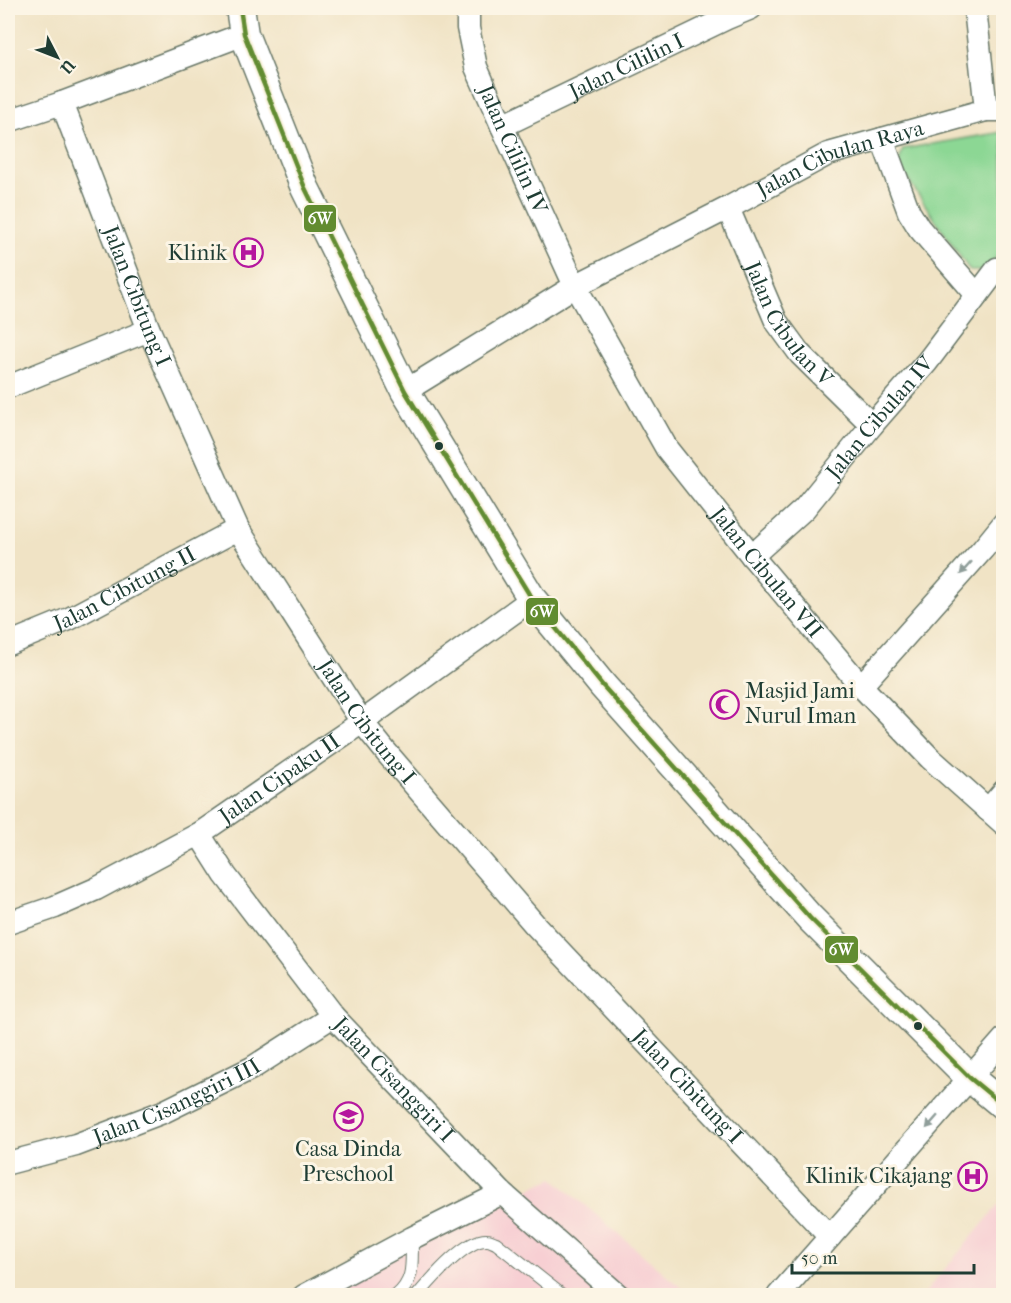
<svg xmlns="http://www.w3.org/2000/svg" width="1011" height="1303" font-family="'IM FELL French Canon',serif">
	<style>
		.built { fill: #f7cfd3 }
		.green { fill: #8cd794; stroke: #568a64; stroke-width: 1.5 }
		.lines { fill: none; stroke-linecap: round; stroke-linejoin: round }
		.service-casing { stroke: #687767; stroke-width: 14 }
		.minor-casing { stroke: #687767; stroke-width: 25 }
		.tertiary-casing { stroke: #687767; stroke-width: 31 }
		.service { stroke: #fff; stroke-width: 12 }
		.minor { stroke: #fff; stroke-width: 22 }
		.tertiary { stroke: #fff; stroke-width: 28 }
		.bus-1-casing { stroke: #fcf5e5; stroke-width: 9 }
		.bus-1 { stroke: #628c30; stroke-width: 4.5 }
		.oneway { fill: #8f9e9a }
		.bus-dot { fill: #1f3d34; stroke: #fcf5e5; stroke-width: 2 }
		.labels { text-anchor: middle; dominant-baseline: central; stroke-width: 6; stroke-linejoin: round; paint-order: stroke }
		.street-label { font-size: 22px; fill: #1f3d34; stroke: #fcf5e5 }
		.poi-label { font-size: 22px; fill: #1f3d34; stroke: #fcf5e5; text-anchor: end }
		.line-badge { stroke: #fcf5e5; stroke-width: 2 }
		.badge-label { font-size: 16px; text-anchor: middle; font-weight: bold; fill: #fff }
	</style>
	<rect width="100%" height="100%" fill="#fcf5e5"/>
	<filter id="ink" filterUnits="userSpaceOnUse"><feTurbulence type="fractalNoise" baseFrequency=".0167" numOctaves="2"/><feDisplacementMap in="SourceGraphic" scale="12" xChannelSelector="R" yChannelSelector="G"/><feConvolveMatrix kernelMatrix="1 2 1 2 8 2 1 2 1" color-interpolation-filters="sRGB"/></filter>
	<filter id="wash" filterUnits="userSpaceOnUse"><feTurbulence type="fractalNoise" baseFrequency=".008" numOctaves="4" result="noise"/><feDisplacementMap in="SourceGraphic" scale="24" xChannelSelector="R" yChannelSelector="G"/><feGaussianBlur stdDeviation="1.35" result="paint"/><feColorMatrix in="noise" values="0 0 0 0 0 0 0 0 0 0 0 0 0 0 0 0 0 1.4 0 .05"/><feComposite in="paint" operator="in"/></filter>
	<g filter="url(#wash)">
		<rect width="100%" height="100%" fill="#f0e3c5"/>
		<g class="built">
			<path d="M553,1178l137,117 -400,1z"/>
			<path d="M1003,1200v95h-80z"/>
		</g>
		<path class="green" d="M1003,132v116l-17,23h-16l-72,-106 5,-16z"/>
	</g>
	<g filter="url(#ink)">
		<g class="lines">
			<defs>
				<g id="service">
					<path d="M396,1296c20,-16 15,-35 16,-58"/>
					<path d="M417,1296c14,-16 48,-57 70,-56 3,0 6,2 9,3l67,53"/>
				</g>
				<g id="minor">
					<path id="s1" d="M468,8v20l8,39 26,59 73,160 92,163 85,107 109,130 69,72 74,66"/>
					<path d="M975,8l11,102"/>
					<path id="s2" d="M62,103l87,227 89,199 124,193 24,30 150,174 294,311"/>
					<path d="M8,121l54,-18 182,-69"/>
					<path id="s3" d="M502,126l225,-108 24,-10"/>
					<path d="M882,139l27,73 10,16 58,67"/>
					<path id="s4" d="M728,208l48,113 24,33 72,71"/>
					<path d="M8,387l141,-57"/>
					<path id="s5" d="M405,391l170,-105 153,-78 100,-54 158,-44h18"/>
					<path id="s6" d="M752,556l52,-47 68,-84 55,-63 70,-93"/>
					<path id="s7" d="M8,644l61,-25 169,-90"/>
					<path d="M861,686l122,-137 21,-26"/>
					<path d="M988,810l16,-19"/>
					<path id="s8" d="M199,834l26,41 108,141 169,177 117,103"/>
					<path id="s9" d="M8,923l47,-16 41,-18 103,-55 163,-112 170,-123"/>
					<path id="s10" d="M8,1163l68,-18 87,-33 89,-44 81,-52"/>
					<path d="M304,1296l108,-58 90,-45"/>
					<path d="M778,1296l226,-257"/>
				</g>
				<path id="tertiary" d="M240,8l4,26 61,154 100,203 127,208 71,87 207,232 160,160 34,28"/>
			</defs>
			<use href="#service" class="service-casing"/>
			<use href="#minor" class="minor-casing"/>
			<use href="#tertiary" class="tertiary-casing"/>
			<use href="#service" class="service"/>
			<use href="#minor" class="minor"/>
			<use href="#tertiary" class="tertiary"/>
			<defs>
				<path id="bus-1" d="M240,8l4,26 61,154 100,203 127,208 71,87 207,232 160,160 34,28"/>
			</defs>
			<use href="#bus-1" class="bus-1-casing"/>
			<use href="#bus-1" class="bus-1"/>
		</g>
		<defs><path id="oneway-solid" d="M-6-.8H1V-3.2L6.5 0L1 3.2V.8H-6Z" transform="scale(1.5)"/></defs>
		<g class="oneway">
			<use href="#oneway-solid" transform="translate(966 568) rotate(132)"/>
			<use href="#oneway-solid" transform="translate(932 1122) rotate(131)"/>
		</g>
	</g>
	<defs>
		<symbol id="hospital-ring" viewBox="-11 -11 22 22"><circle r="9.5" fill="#fcf5e5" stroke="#b5179e" stroke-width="1.5"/><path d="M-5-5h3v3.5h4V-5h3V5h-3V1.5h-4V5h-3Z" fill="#b5179e"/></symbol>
		<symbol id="mosque-ring" viewBox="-11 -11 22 22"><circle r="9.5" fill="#fcf5e5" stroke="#b5179e" stroke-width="1.5"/><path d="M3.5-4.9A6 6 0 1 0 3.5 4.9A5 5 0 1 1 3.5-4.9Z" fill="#b5179e"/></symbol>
		<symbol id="school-ring" viewBox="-11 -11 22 22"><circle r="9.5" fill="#fcf5e5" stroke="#b5179e" stroke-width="1.5"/><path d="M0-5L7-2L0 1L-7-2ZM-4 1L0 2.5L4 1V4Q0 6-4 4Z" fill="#b5179e"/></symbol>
	</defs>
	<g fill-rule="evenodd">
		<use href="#hospital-ring" x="232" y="236" width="33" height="33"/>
		<use href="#mosque-ring" x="708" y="688" width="33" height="33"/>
		<use href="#school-ring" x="332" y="1100" width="33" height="33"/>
		<use href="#hospital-ring" x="956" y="1160" width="33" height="33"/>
	</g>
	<g class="bus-dot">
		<circle cx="439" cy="446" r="5"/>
		<circle cx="918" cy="1026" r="5"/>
	</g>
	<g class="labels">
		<g class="street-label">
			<text stroke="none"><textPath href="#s3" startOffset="138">Jalan Cililin I</textPath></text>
			<text stroke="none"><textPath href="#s1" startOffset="150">Jalan Cililin IV</textPath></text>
			<text stroke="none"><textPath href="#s5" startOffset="495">Jalan Cibulan Raya</textPath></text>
			<text stroke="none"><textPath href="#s2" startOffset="207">Jalan Cibitung I</textPath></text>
			<text stroke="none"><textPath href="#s4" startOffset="132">Jalan Cibulan V</textPath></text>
			<text stroke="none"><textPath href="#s6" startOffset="189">Jalan Cibulan IV</textPath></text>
			<text stroke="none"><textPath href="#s1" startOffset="646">Jalan Cibulan VII</textPath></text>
			<text stroke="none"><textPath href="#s7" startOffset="129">Jalan Cibitung II</textPath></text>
			<text stroke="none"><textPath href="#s2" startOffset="693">Jalan Cibitung I</textPath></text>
			<text stroke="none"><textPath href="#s9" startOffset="309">Jalan Cipaku II</textPath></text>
			<text stroke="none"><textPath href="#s8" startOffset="314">Jalan Cisanggiri I</textPath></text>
			<text stroke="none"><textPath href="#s2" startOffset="1179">Jalan Cibitung I</textPath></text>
			<text stroke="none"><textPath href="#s10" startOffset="180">Jalan Cisanggiri III</textPath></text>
		</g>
		<g class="poi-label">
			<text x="227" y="253">Klinik</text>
			<text x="745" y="691" text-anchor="start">Masjid Jami<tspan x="745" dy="25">Nurul Iman</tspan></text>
			<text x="348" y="1149" text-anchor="middle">Casa Dinda<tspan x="348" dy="25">Preschool</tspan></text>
			<text x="952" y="1176">Klinik Cikajang</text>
		</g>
	</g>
	<g class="line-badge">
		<rect x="303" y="204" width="34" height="29" rx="6" fill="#628c30"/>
		<rect x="525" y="597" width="34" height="29" rx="6" fill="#628c30"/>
		<rect x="824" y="935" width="35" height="29" rx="6" fill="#628c30"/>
	</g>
	<g class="badge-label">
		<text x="320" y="224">6W</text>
		<text x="542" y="617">6W</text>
		<text x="841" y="955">6W</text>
	</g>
	<rect width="1011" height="1303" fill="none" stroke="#fcf5e5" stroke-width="30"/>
	<g transform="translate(57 57) rotate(132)" stroke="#fcf5e5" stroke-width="4.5" paint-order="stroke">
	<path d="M0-4.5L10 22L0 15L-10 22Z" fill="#1f3d34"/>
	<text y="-9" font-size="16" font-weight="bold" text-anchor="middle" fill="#1f3d34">U</text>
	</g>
	<path d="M792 1264v9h182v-9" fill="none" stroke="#1f3d34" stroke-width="3"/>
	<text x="801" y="1264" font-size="18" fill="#1f3d34" stroke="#fcf5e5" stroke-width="4.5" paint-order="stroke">50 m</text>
</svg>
